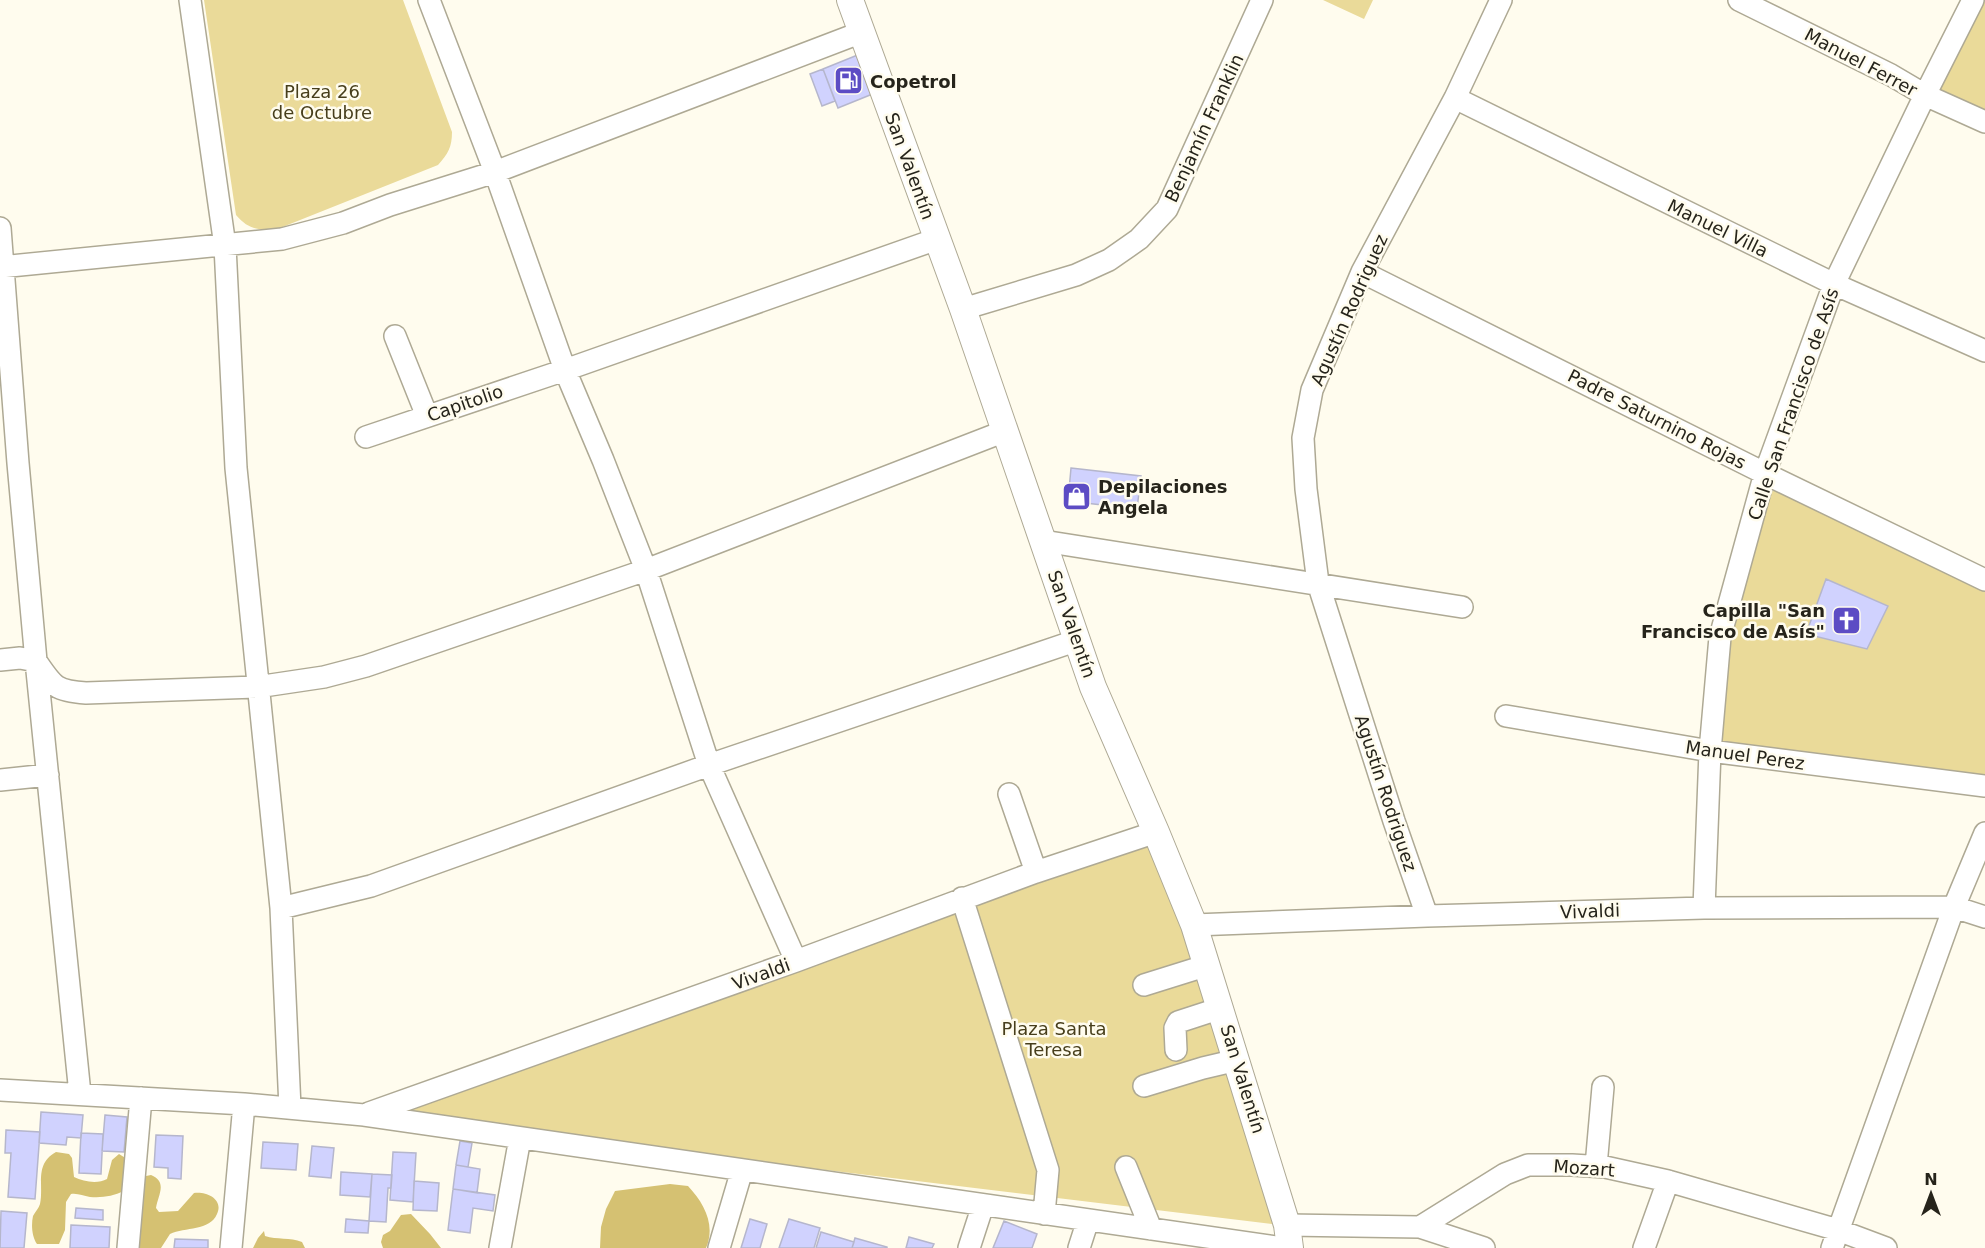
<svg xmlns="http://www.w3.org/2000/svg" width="1985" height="1248" font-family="'DejaVu Sans',sans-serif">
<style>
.green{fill:#eada99}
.forest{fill:#d5c172}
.building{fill:#d0d2fe;stroke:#b5b6cc;stroke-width:1.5}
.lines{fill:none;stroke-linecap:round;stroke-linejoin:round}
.minor-casing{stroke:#aea994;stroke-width:24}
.major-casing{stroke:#aea994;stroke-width:28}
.minor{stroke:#fff;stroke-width:21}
.major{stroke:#fff;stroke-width:26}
.labels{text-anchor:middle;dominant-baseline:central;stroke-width:5;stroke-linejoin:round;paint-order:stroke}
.street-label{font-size:18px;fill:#26241b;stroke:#fffcee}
.poi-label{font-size:18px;font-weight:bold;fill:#26241b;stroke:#fffcee;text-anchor:start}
.park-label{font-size:18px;fill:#473e1b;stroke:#fffcee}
</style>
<rect width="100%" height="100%" fill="#fffcee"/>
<path class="green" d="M204 0H403L452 132C452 147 448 154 438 165L275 230C257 230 248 229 236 215Z
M1323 0H1373L1364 19Z
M1973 0H1985V122L1925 95Z
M1767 475 1985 580V786L1719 751 1721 677Z
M1149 835 1289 1226 388 1117Z"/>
<path class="forest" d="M56 1152 69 1154 72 1158 74 1177C84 1182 98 1184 107 1179L112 1160 119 1154 127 1159 124 1191C113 1196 103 1198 90 1197 83 1196 78 1193 71 1194L66 1202 65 1230 59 1244H37C32 1237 31 1225 33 1216 35 1212 39 1208 40 1204 44 1185 34 1164 56 1152Z
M151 1175C168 1182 158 1195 156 1208L159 1212 178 1211 194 1193C206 1191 224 1199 217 1214 210 1231 185 1227 170 1234L161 1248H128L138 1184 146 1176Z
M670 1184 688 1186C704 1203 716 1225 706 1248H600L601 1227 606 1209 615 1191Z
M411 1214 430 1234 441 1248H383L381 1242 383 1235 390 1231 401 1215Z
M264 1231 265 1236C277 1240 290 1237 302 1242L305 1248H253L258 1238Z"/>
<path class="building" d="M860 54 875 93 838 108 823 69Z
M823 69 835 101 822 106 810 74Z
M1071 468 1141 476 1137 509 1068 501Z
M1826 579 1888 606 1867 649 1806 634Z
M41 1112 83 1115 81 1138 67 1137 66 1145 39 1143Z
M105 1115 127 1117 124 1152 102 1151Z
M6 1130 40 1132 35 1199 8 1197 11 1153H5Z
M81 1133 103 1134 101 1174 79 1173Z
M156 1135 183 1136 181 1179 168 1178V1168L154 1167Z
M460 1141 472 1143 468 1167 456 1165Z
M263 1142 298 1144 296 1170 261 1168Z
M312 1146 334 1148 331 1178 309 1176Z
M393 1152 416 1153 413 1202 390 1200Z
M456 1165 480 1169 477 1193 453 1189Z
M341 1172 372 1174 370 1197 340 1195Z
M372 1174 392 1175 391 1188H388L386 1222 369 1221Z
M414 1181 439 1183 437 1211 413 1210Z
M453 1189 495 1195 493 1211 473 1208 470 1233 448 1230Z
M76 1208 103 1210V1220L75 1218Z
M1 1211 27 1213 24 1248H0Z
M346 1219 369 1221 368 1233 345 1232Z
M750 1219 767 1224 760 1248H741Z
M789 1219 820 1228 814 1248H779Z
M1004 1221 1037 1234 1032 1248H993Z
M71 1225 110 1227 109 1248H70Z
M821 1232 854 1242 852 1248H816Z
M909 1237 934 1244 932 1248H906Z
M855 1238 887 1247V1248H852Z
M175 1239 208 1240V1248H174Z"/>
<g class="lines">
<defs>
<path id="minor" d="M190 0 225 246 236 468 281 908 290 1108
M429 0 495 172 565 370 603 460 646 570 709 765 796 961
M1739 0 1891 75 1925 95 1985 122
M1455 98 1834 284 1985 351
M0 228 18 463 36 661 80 1094
M0 267 282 239 343 223 390 205 495 172 862 32
M1362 272 1768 475 1985 580
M963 309 1076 275 1109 260 1139 239 1167 209 1262 0
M395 336 427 416
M366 437 565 370 937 239
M1043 541 1462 607
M0 660 20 658 36 661C53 686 55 691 86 693L257 687 324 677 366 666 646 570 1005 431
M1506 716 1710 751 1985 786
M0 780 48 775
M1009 794 1036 872
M962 898 1048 1170 1044 1214
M281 908 371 886 709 765 1078 640
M1704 908 1710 751 1720 637 1765 473 1834 284 1925 95 1973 0
M1427 916 1394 821 1318 583 1306 489 1303 438 1312 390 1362 272 1455 98 1501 0
M1194 925 1427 916 1704 908 1954 907 1985 917
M1144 985 1208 965
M1176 1050 1175 1028 1178 1022 1221 1008
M1144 1086 1203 1068 1237 1060
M0 1090 244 1104 364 1115 1283 1248
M369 1113 796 961 1036 872 1156 832
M1596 1166 1603 1087
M1126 1167 1151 1229
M1287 1225 1420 1227 1505 1174 1528 1165H1572L1605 1167 1668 1181 1838 1230 1886 1248
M1420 1227 1484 1248
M128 1248 141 1098
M231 1248 244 1104
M500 1248 520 1138
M719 1248 742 1170
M969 1248 983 1205
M1079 1248 1088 1220
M1644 1248 1668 1181
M1832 1248 1954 907 1985 833"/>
<path id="major" d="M850 0 963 309 1093 687 1156 832 1194 925 1287 1225 1290 1248"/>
</defs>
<use href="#minor" class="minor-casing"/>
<use href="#major" class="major-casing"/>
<use href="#minor" class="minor"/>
<use href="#major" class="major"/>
</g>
<defs>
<symbol id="fuel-square" viewBox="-11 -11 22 22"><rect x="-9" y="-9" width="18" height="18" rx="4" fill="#5c4cc4" stroke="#fffcee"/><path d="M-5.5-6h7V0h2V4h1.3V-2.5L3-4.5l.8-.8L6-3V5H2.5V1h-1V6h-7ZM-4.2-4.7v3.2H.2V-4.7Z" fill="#fff"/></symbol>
<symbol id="shop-square" viewBox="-11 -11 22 22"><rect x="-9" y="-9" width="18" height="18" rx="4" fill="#5c4cc4" stroke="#fffcee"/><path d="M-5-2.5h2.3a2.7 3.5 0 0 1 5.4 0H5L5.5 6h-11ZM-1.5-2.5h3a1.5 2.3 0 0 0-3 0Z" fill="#fff"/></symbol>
<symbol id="church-square" viewBox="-11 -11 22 22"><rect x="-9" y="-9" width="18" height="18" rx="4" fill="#5c4cc4" stroke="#fffcee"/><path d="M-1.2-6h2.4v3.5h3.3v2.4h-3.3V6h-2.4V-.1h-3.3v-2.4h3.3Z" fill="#fff"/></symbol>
</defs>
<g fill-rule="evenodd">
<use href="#fuel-square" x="832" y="64" width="33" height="33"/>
<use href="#shop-square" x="1060" y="480" width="33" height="33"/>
<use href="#church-square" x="1830" y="604" width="33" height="33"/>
</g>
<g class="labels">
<g class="street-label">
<text transform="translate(1861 62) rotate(28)">Manuel Ferrer</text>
<text transform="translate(1204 128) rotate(-65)">Benjamín Franklin</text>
<text transform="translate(910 166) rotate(70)">San Valentín</text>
<text transform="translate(1718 228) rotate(26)">Manuel Villa</text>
<text transform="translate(1349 310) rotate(-66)">Agustín Rodriguez</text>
<text transform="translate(465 403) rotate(-19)">Capitolio</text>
<text transform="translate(1793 404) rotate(-71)">Calle San Francisco de Asís</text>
<text transform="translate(1657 419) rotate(27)">Padre Saturnino Rojas</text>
<text transform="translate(1072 624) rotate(71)">San Valentín</text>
<text transform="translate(1745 755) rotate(8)">Manuel Perez</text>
<text transform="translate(1386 793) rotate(72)">Agustín Rodriguez</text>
<text transform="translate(1590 911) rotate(-2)">Vivaldi</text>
<text transform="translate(761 974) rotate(-20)">Vivaldi</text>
<text transform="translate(1243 1079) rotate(73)">San Valentín</text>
<text transform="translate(1584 1168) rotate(4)">Mozart</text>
</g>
<g class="poi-label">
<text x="870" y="81">Copetrol</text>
<text x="1098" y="486">Depilaciones<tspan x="1098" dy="21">Angela</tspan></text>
<text x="1825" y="610" text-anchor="end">Capilla "San<tspan x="1825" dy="21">Francisco de Asís"</tspan></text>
</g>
<g class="park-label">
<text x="322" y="91">Plaza 26<tspan x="322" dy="21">de Octubre</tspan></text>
<text x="1054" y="1028">Plaza Santa<tspan x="1054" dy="21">Teresa</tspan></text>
</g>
</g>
<g transform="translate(1931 1194)" stroke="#fffcee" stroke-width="4.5" paint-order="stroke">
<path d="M0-4.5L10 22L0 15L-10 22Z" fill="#26241b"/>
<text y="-9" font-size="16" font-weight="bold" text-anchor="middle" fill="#26241b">N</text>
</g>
</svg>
